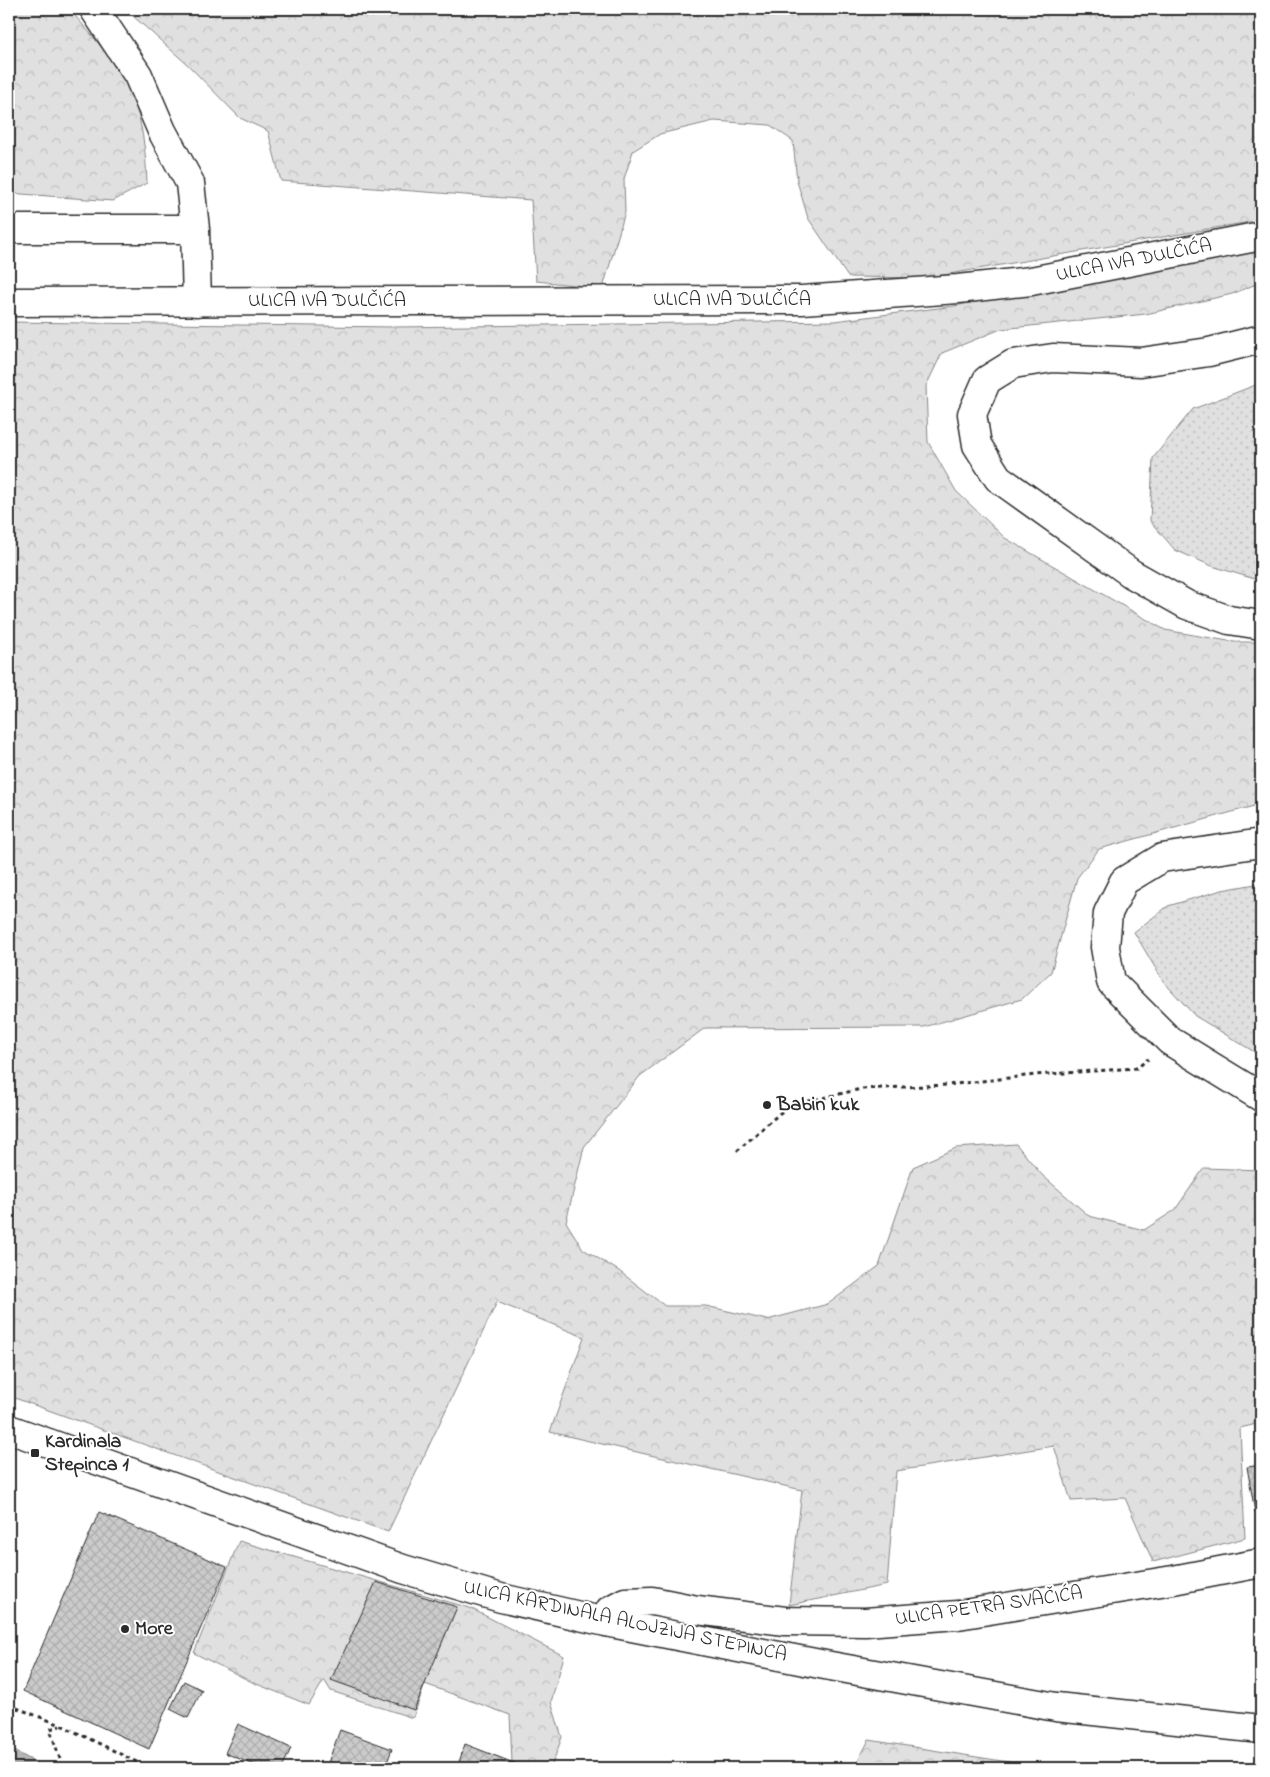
<svg xmlns="http://www.w3.org/2000/svg" width="1270" height="1777" font-family="'Indie Flower',sans-serif">
<style>
.grass{fill:url(#grass-dots);stroke:#868686}
.forest{fill:url(#forest-crowns);stroke:#868686}
.water{fill:#b6b6b6;stroke:#7e7e7e}
.building{fill:url(#building-cross-hatch);stroke:#2b2b2b}
.lines{fill:none;stroke-linecap:round;stroke-linejoin:round}
.minor-casing{stroke:#2b2b2b;stroke-width:31}
.major-casing{stroke:#2b2b2b;stroke-width:31}
.path{stroke:#2b2b2b;stroke-width:3;stroke-dasharray:4 4;stroke-linecap:butt}
.minor{stroke:#fff;stroke-width:28}
.major{stroke:#fff;stroke-width:28}
.poi-dot{fill:#2b2b2b;stroke:#fff;stroke-width:2}
.labels{text-anchor:middle;dominant-baseline:central;stroke-width:4;stroke-linejoin:round;paint-order:stroke}
.street-label{font-size:20px;fill:#2b2b2b;stroke:#fff}
.poi-label{font-size:20px;font-weight:bold;fill:#2b2b2b;stroke:#fff;text-anchor:start}
</style>
<defs>
<pattern id="grass-dots" width="8" height="8" patternUnits="userSpaceOnUse" patternTransform="scale(1.25)"><rect width="8" height="8" fill="#e0e0e0"/><path d="M2 2h.1M6 6h.1" fill="none" stroke="#c0c0c0" stroke-width="1.8" stroke-linecap="round"/></pattern>
<pattern id="forest-crowns" width="20" height="18" patternUnits="userSpaceOnUse" patternTransform="scale(1.25)"><rect width="20" height="18" fill="#e0e0e0"/><path d="M2 6a3 3 0 1 1 6 0M12 15a3 3 0 1 1 6 0" fill="none" stroke="#c0c0c0"/></pattern>
<pattern id="building-cross-hatch" width="8" height="8" patternUnits="userSpaceOnUse" patternTransform="scale(1.25)"><rect width="8" height="8" fill="#cbcbcb"/><path d="M0 0l8 8M0 8l8-8" fill="none" stroke="#aeaeae"/></pattern>
</defs>
<rect width="100%" height="100%" fill="#fff"/>
<filter id="ink" filterUnits="userSpaceOnUse"><feTurbulence type="fractalNoise" baseFrequency=".02" numOctaves="2"/><feDisplacementMap in="SourceGraphic" scale="10" xChannelSelector="R" yChannelSelector="G"/><feConvolveMatrix kernelMatrix="1 2 1 2 8 2 1 2 1" color-interpolation-filters="sRGB"/></filter>
<g filter="url(#ink)">
<path class="grass" d="M1261 383V581L1212 566 1175 550 1150 521 1153 458 1193 409Z
M1261 883V1056L1195 1016 1163 981 1134 932 1168 906 1222 890Z"/>
<path class="forest" d="M9 9H69C92 35 118 64 132 96 143 123 146 155 147 183L113 201 9 193Z
M125 9H1261V220L926 278 848 277 808 218 797 181 793 141 770 125 714 121 660 134 633 151 624 179 625 212 603 288 536 281 531 200 281 181 268 131 240 118 188 65Z
M1261 249V282L1232 294 1146 314 1001 329 942 353 926 386 928 442 956 491 1005 538 1165 630 1234 642H1261V804L1099 849 1077 878 1051 972 1022 999 924 1027 705 1028 640 1076 584 1147 566 1222 583 1249 619 1271 665 1306H706L767 1320 828 1304 879 1266 913 1167 956 1148 1016 1144 1042 1175 1089 1216 1144 1230 1175 1210 1204 1168 1261 1170V1423L1240 1428 1245 1538 1153 1562 1125 1498 1071 1501 1054 1446 896 1471 887 1585 789 1605 802 1490 550 1432 584 1337 497 1302 388 1532 9 1396V322L395 327 834 321 954 306Z
M239 1541 470 1608 564 1656 551 1702 562 1737 551 1768H528L512 1762 510 1715 425 1684 413 1718 331 1691 324 1680 309 1705 254 1683 194 1653Z
M869 1740 1040 1767V1768H854Z"/>
<path class="water" d="M9 1748 46 1768H9Z"/>
<path class="building" d="M1261 1465V1511L1255 1512 1247 1467Z
M99 1512 227 1567 149 1749 23 1691Z
M376 1582 457 1607 414 1710 331 1680Z
M184 1681 202 1690 188 1718 170 1709Z
M238 1724 291 1748 282 1768H262L225 1753Z
M340 1730 392 1749 385 1768H326Z
M465 1744 519 1765 518 1768H457Z"/>
<g class="lines">
<defs>
<path id="minor" d="M94 9 138 75 162 131 190 183 195 229 197 302
M9 229H195
M1261 339 1209 352 1141 362 1053 358 1013 364 987 380 972 414 977 445 998 478 1132 574 1187 605 1229 620 1261 625
M1261 843 1162 858 1124 881 1108 913 1105 947 1111 982 1170 1041 1261 1097
M9 1429 403 1569 501 1598 606 1622 825 1665 1056 1707 1261 1729
M606 1622 610 1610 625 1602 652 1601 697 1610 785 1621 865 1622 958 1615 1173 1580 1261 1563"/>
<path id="major" d="M9 302 802 300 958 289 1031 281 1261 236"/>
</defs>
<use href="#minor" class="minor-casing"/>
<use href="#major" class="major-casing"/>
<path class="path" d="M737 1151 788 1106 861 1089 947 1085 1035 1075 1137 1068 1148 1059
M9 1705 61 1725 149 1768
M60 1759 50 1729 60 1726"/>
<use href="#minor" class="minor"/>
<use href="#major" class="major"/>
</g>
</g>
<g class="poi-dot">
<circle cx="767" cy="1105" r="5"/>
<rect x="30" y="1448" width="10" height="10" rx="2.5"/>
<circle cx="125" cy="1629" r="5"/>
</g>
<g class="labels">
<g class="street-label">
<text transform="translate(1134 261) rotate(-11)">ULICA IVA DULČIĆA</text>
<text x="732" y="300">ULICA IVA DULČIĆA</text>
<text x="327" y="301">ULICA IVA DULČIĆA</text>
<text transform="translate(989 1607) rotate(-8)">ULICA PETRA SVAČIĆA</text>
<text transform="translate(625 1622) rotate(12)">ULICA KARDINALA ALOJZIJA STEPINCA</text>
</g>
<g class="poi-label">
<text x="777" y="1105">Babin kuk</text>
<text x="45" y="1442">Kardinala<tspan x="45" dy="23">Stepinca 1</tspan></text>
<text x="135" y="1629">More</text>
</g>
</g>
<rect width="1270" height="1777" fill="none" stroke="#fff" stroke-width="30"/>
<rect x="15" y="15" width="1240" height="1747" fill="none" stroke="#2b2b2b" stroke-width="2" filter="url(#ink)"/>
</svg>
